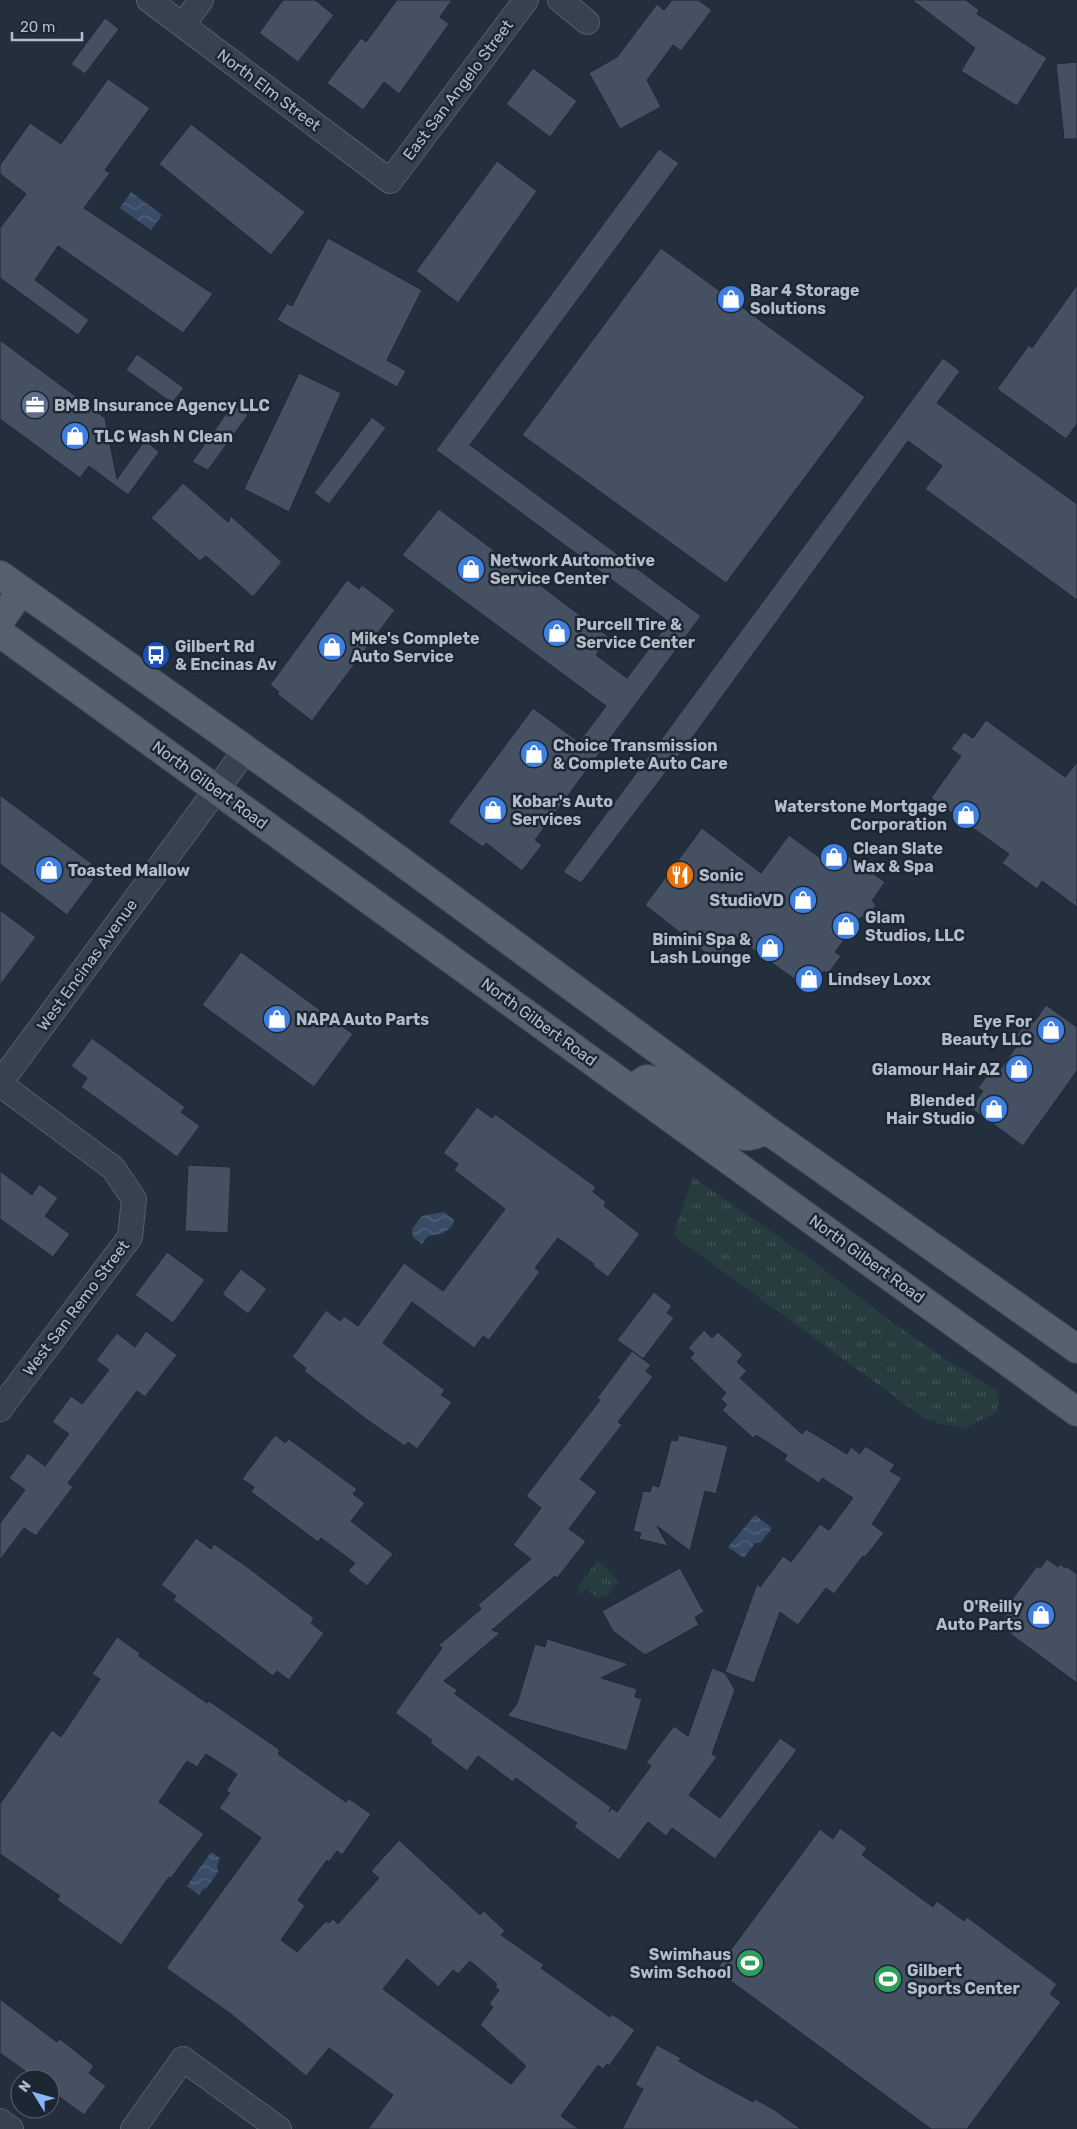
<svg xmlns="http://www.w3.org/2000/svg" width="1077" height="2129" font-family="Rubik,sans-serif">
<style>
.park{fill:url(#park-tufts)}
.water{fill:url(#water-waves)}
.building{fill:#455162;stroke:#1f2835;fill-rule:evenodd}
.lines{fill:none;stroke-linecap:round;stroke-linejoin:round}
.street-casing{stroke:#565f6c;stroke-width:26}
.primary-casing{stroke:#414a57;stroke-width:30}
.street{stroke:#38414e;stroke-width:24}
.primary{stroke:#56606e;stroke-width:28}
.labels{text-anchor:middle;dominant-baseline:central;stroke-width:5;stroke-linejoin:round;paint-order:stroke}
.street-label{font-size:16px;fill:#b4bcc9;stroke:#1d2633}
.poi-label{font-size:16px;font-weight:bold;fill:#b4bcc9;stroke:#1d2633;text-anchor:start}
</style>
<defs>
<pattern id="park-tufts" width="24" height="20" patternUnits="userSpaceOnUse" patternTransform="scale(1.25)"><rect width="24" height="20" fill="#263c3f"/><path d="M3 7l-1-3M5 7V3M7 7l1-3M15 17l-1-3M17 17v-4M19 17l1-3" fill="none" stroke="#435659"/></pattern>
<pattern id="water-waves" width="16" height="10" patternUnits="userSpaceOnUse" patternTransform="scale(1.25)"><rect width="16" height="10" fill="#394c67"/><path d="M0 5q4-4 8 0t8 0" fill="none" stroke="#53647b"/></pattern>
</defs>
<rect width="100%" height="100%" fill="#242f3e"/>
<path class="park" d="M693 1177 808 1257 890 1321 948 1361 998 1391 999 1404 996 1412 965 1428 941 1424 924 1418 673 1235Z
M598 1560 619 1582 614 1586 608 1596H602L600 1599 586 1589 581 1595 577 1589Z"/>
<path class="water" d="M131 192 162 215 151 230 120 208Z
M444 1212 453 1219 454 1223C446 1234 441 1234 428 1236L422 1244 413 1237 412 1229 422 1216Z
M755 1515 772 1528 760 1543H755L744 1558 728 1547Z
M211 1852 220 1858 217 1866 218 1872 206 1889 204 1888 199 1895 187 1886Z"/>
<path class="building" d="M283 0H315L334 15 298 62 259 33Z
M397 0H452L440 17 449 24 399 94 384 82 363 110 327 83 361 38 366 42Z
M672 0H698L712 10 681 51 673 45 647 80 661 107 620 129 589 73 617 57 657 4 664 10Z
M912 0H966L979 10 977 14 1047 58 1017 106 961 71 975 48Z
M105 18 119 29 85 74 71 64Z
M1077 62V139H1064L1056 64Z
M533 68 577 101 550 137 506 104Z
M108 79 150 108 105 170 110 173 84 208 213 294 183 333 58 246 35 280 89 320 78 335 0 278V228L26 194 0 174V165L30 123 61 144Z
M191 124 305 212 271 255 159 164Z
M659 149 679 163 470 445 701 616 535 840 542 845 522 871 486 843 483 847 448 822 533 708 579 742 606 706 402 555 439 509 609 637 596 655 627 678 669 622 436 450Z
M497 161 537 191 458 303 416 271Z
M328 238 422 290 387 360 406 371 397 387 277 320 287 303 292 306Z
M661 248 865 397 726 583 522 435Z
M1077 285V424L1066 439 997 389 1029 345 1032 348Z
M0 340 105 418 117 479 145 440 159 452 128 495 89 466 80 478 0 419Z
M137 354 184 388 172 403 126 370Z
M943 358 960 371 937 403 1077 504V600L925 489 942 466 908 441 692 738 581 883 563 872Z
M299 373 341 393 289 512 244 489Z
M233 404 248 415 208 470 192 462Z
M372 417 386 428 329 504 314 493Z
M183 483 228 522 231 516 282 562 253 597 206 556 200 561 151 518Z
M347 580 359 589 362 585 395 610 312 721 277 694 279 692 270 685Z
M986 720 1065 777 1077 762V907L1042 881 1037 889 1002 863 1009 854 931 798 961 756 951 749 964 732 973 738Z
M0 795 95 866 92 870 97 875 67 915 0 864Z
M702 828 761 873 789 835 823 860 833 845 885 882 872 901 876 905 866 920 861 917 835 952 841 956 828 974 824 971 810 990 734 936 716 961 645 905Z
M0 910 36 937 0 985Z
M241 952 353 1034 314 1087 202 1005Z
M1046 1005 1077 1027V1071L1023 1146 971 1108 983 1091 978 1088 991 1070 997 1074 1021 1040 1016 1036 1029 1018 1034 1022Z
M92 1038 185 1107 181 1112 200 1126 177 1157 81 1087 87 1078 71 1066Z
M477 1107 492 1118 495 1114 596 1187 593 1192 606 1202 604 1206 640 1234 608 1277 593 1266 594 1264 558 1238 535 1268 540 1272 489 1340 483 1336 474 1348 412 1302 383 1343 445 1390 441 1395 452 1402 417 1449 408 1442 405 1446 366 1419 304 1371 306 1368 292 1357 326 1310 340 1321 344 1316 358 1326 404 1263 443 1291 505 1209 454 1170 458 1164 443 1153Z
M188 1165 231 1167 228 1233 185 1231Z
M0 1171 32 1195 39 1184 58 1198 45 1216 70 1234 53 1257 0 1219Z
M167 1252 205 1280 173 1323 135 1295Z
M241 1269 267 1289 248 1314 222 1294Z
M654 1292 672 1306 667 1313 674 1318 643 1359 617 1340Z
M704 1330 712 1338 718 1332 743 1355 737 1362 747 1371 740 1378 802 1434 806 1429 847 1454 851 1447 860 1454 865 1446 895 1465 890 1471 902 1478 872 1524 884 1533 865 1557 863 1556 834 1594 826 1588 798 1625 780 1612 754 1683 725 1672 757 1584 760 1587 783 1556 791 1562 820 1524 829 1530 853 1498 822 1478 819 1483 784 1460 787 1455 756 1435 753 1438 722 1410 727 1405 721 1399 726 1393 690 1358 694 1353 688 1348Z
M146 1331 177 1355 145 1397 137 1391 68 1483 73 1487 36 1536 24 1528 0 1560V1523L25 1490 9 1478 28 1453 45 1466 69 1434 52 1422 71 1396 82 1404 109 1370 96 1360 117 1333 135 1347Z
M632 1351 651 1365 646 1371 653 1377 618 1422 622 1425 580 1479 597 1492 569 1529 586 1541 557 1578 555 1576 492 1630 500 1633 444 1681 457 1690 455 1694 462 1699 611 1807 609 1812 612 1808 617 1812 651 1766 646 1763 674 1726 688 1736 712 1668 725 1673 735 1690 712 1754 717 1757 689 1795 720 1818 780 1738 797 1750 715 1859 672 1828 666 1836 648 1822 619 1860 574 1827 577 1823 516 1778 513 1782 478 1756 467 1771 430 1743 432 1740 395 1713 442 1648 439 1645 481 1609 478 1605 531 1559 513 1545 541 1508 526 1496 600 1400 597 1398Z
M275 1435 285 1443 289 1439 357 1489 353 1494 365 1503 351 1521 393 1554 367 1586 348 1571 355 1563 321 1538 318 1542 251 1492 254 1487 242 1479Z
M679 1435 728 1446 716 1494 705 1491 690 1551 657 1526 668 1546 639 1539 641 1533 633 1531 643 1491 650 1492 652 1485 659 1487 671 1440 677 1441Z
M196 1538 211 1549 214 1544 246 1566 314 1618 311 1623 324 1633 289 1680 277 1671 273 1676 173 1600 176 1596 161 1585Z
M1047 1559 1058 1567 1060 1564 1065 1568 1066 1566 1077 1574V1683L998 1625 1014 1604 1010 1602 1037 1566 1040 1568Z
M680 1568 704 1612 695 1617 699 1625 645 1655 613 1631 602 1611Z
M117 1637 140 1653 139 1656 207 1703 209 1701 280 1750 278 1754 346 1802 348 1798 371 1814 342 1855 337 1851 329 1862 327 1860 298 1900 305 1906 281 1940 297 1952 326 1921 329 1923 333 1919 338 1924 379 1878 371 1871 399 1840 480 1915 484 1911 505 1931 501 1935 544 1965 541 1968 610 2017 612 2014 635 2030 609 2066 607 2064 603 2069 598 2065 561 2116 579 2129H368L393 2095 329 2048 306 2076 231 2014 166 1968 261 1838 219 1808 230 1793 226 1791 237 1774 206 1754 197 1767 187 1761 159 1802 204 1834 170 1879 169 1877 121 1945 57 1900 60 1896 0 1854V1804L52 1730 61 1737 100 1679 92 1674ZM407 1959 438 1987 453 1970 458 1974 470 1961 497 1984 495 1987 499 1990 489 2004 493 2007 480 2025 526 2066 511 2084 383 1989Z
M547 1639 629 1664 601 1678 637 1689 635 1697 642 1699 627 1751 507 1716 517 1704 535 1644 545 1647Z
M840 1828 867 1848 862 1855 933 1907 937 1901 964 1921 967 1917 1057 1984 1050 1994 1061 2002 967 2129H931L716 1970 820 1829 833 1839Z
M0 1999 57 2042 60 2039 94 2066 89 2073 106 2086 84 2115 50 2090V2079H36L0 2053Z
M657 2045 681 2058 679 2061 703 2075 753 2102 755 2099 773 2109 801 2129H622L643 2089 635 2085Z"/>
<g class="lines">
<defs>
<path id="street" d="M149 0 390 181 526 0
M560 0 587 22
M183 25 201 0
M0 1083 245 751
M0 1084 113 1168 134 1199 130 1237 0 1409
M0 2121 11 2129
M133 2129 183 2059 279 2129"/>
<path id="primary" d="M0 575 346 821 767 1130 1077 1349
M0 621 21 591
M0 633 1077 1412
M632 1089 647 1079C682 1085 717 1136 745 1136 752 1137 761 1132 767 1130"/>
</defs>
<use href="#street" class="street-casing"/>
<use href="#primary" class="primary-casing"/>
<use href="#street" class="street"/>
<use href="#primary" class="primary"/>
</g>
<defs>
<symbol id="shop-disc" viewBox="-11 -11 22 22"><circle r="9.5" fill="#3f7fe0" stroke="#1d2633"/><path d="M-5-2.5h2.3a2.7 3.5 0 0 1 5.4 0H5L5.5 6h-11ZM-1.5-2.5h3a1.5 2.3 0 0 0-3 0Z" fill="#fff"/></symbol>
<symbol id="office-disc" viewBox="-11 -11 22 22"><circle r="9.5" fill="#5c6f8a" stroke="#1d2633"/><path d="M-6-3h4V-5.5h4V-3h4V5H-6ZM-1-4.5V-3h2v-1.5ZM-6 0V1H6V0Z" fill="#fff"/></symbol>
<symbol id="bus-disc" viewBox="-11 -11 22 22"><circle r="9.5" fill="#1a4fb4" stroke="#1d2633"/><path d="M-5-6H5V4H4V6H2V4H-2V6H-4V4H-5ZM-3.5-4V0h7V-4ZM-3.5 1.2v1.5H-2V1.2ZM2 1.2v1.5H3.5V1.2Z" fill="#fff"/></symbol>
<symbol id="restaurant-disc" viewBox="-11 -11 22 22"><circle r="9.5" fill="#e8710a" stroke="#1d2633"/><path d="M-5-6h1v4h1v-4h1v4h1v-4h1v5L-1.5 .5V6h-2V.5L-5-1ZM5-6V6H3V1.5H1.5Q1.5-4 5-6Z" fill="#fff"/></symbol>
<symbol id="stadium-disc" viewBox="-11 -11 22 22"><circle r="9.5" fill="#2e9e5b" stroke="#1d2633"/><path d="M0-5a6.5 5 0 1 0 0 10a6.5 5 0 1 0 0-10ZM-3.5-1.8h7v3.6h-7Z" fill="#fff"/></symbol>
</defs>
<g fill-rule="evenodd">
<use href="#shop-disc" x="715" y="283" width="32" height="32"/>
<use href="#office-disc" x="19" y="389" width="32" height="32"/>
<use href="#shop-disc" x="59" y="420" width="32" height="32"/>
<use href="#shop-disc" x="455" y="553" width="32" height="32"/>
<use href="#shop-disc" x="541" y="617" width="32" height="32"/>
<use href="#shop-disc" x="316" y="631" width="32" height="32"/>
<use href="#bus-disc" x="140" y="639" width="32" height="32"/>
<use href="#shop-disc" x="518" y="738" width="32" height="32"/>
<use href="#shop-disc" x="477" y="794" width="32" height="32"/>
<use href="#shop-disc" x="950" y="799" width="32" height="32"/>
<use href="#shop-disc" x="818" y="841" width="32" height="32"/>
<use href="#shop-disc" x="33" y="854" width="32" height="32"/>
<use href="#restaurant-disc" x="664" y="859" width="32" height="32"/>
<use href="#shop-disc" x="787" y="884" width="32" height="32"/>
<use href="#shop-disc" x="830" y="910" width="32" height="32"/>
<use href="#shop-disc" x="754" y="932" width="32" height="32"/>
<use href="#shop-disc" x="793" y="963" width="32" height="32"/>
<use href="#shop-disc" x="261" y="1003" width="32" height="32"/>
<use href="#shop-disc" x="1035" y="1014" width="32" height="32"/>
<use href="#shop-disc" x="1003" y="1053" width="32" height="32"/>
<use href="#shop-disc" x="978" y="1093" width="32" height="32"/>
<use href="#shop-disc" x="1025" y="1599" width="32" height="32"/>
<use href="#stadium-disc" x="734" y="1947" width="32" height="32"/>
<use href="#stadium-disc" x="872" y="1963" width="32" height="32"/>
</g>
<g class="labels">
<g class="street-label">
<text transform="translate(269 90) rotate(37)">North Elm Street</text>
<text transform="translate(458 90) rotate(-53)">East San Angelo Street</text>
<text transform="translate(210 785) rotate(36)">North Gilbert Road</text>
<text transform="translate(87 965) rotate(-54)">West Encinas Avenue</text>
<text transform="translate(539 1022) rotate(36)">North Gilbert Road</text>
<text transform="translate(867 1259) rotate(36)">North Gilbert Road</text>
<text transform="translate(76 1308) rotate(-53)">West San Remo Street</text>
</g>
<g class="poi-label">
<text x="750" y="290">Bar 4 Storage<tspan x="750" dy="18">Solutions</tspan></text>
<text x="54" y="405">BMB Insurance Agency LLC</text>
<text x="94" y="436">TLC Wash N Clean</text>
<text x="490" y="560">Network Automotive<tspan x="490" dy="18">Service Center</tspan></text>
<text x="576" y="624">Purcell Tire &amp;<tspan x="576" dy="18">Service Center</tspan></text>
<text x="351" y="638">Mike's Complete<tspan x="351" dy="18">Auto Service</tspan></text>
<text x="175" y="646">Gilbert Rd<tspan x="175" dy="18">&amp; Encinas Av</tspan></text>
<text x="553" y="745">Choice Transmission<tspan x="553" dy="18">&amp; Complete Auto Care</tspan></text>
<text x="512" y="801">Kobar's Auto<tspan x="512" dy="18">Services</tspan></text>
<text x="947" y="806" text-anchor="end">Waterstone Mortgage<tspan x="947" dy="18">Corporation</tspan></text>
<text x="853" y="848">Clean Slate<tspan x="853" dy="18">Wax &amp; Spa</tspan></text>
<text x="68" y="870">Toasted Mallow</text>
<text x="699" y="875">Sonic</text>
<text x="784" y="900" text-anchor="end">StudioVD</text>
<text x="865" y="917">Glam<tspan x="865" dy="18">Studios, LLC</tspan></text>
<text x="751" y="939" text-anchor="end">Bimini Spa &amp;<tspan x="751" dy="18">Lash Lounge</tspan></text>
<text x="828" y="979">Lindsey Loxx</text>
<text x="296" y="1019">NAPA Auto Parts</text>
<text x="1032" y="1021" text-anchor="end">Eye For<tspan x="1032" dy="18">Beauty LLC</tspan></text>
<text x="1000" y="1069" text-anchor="end">Glamour Hair AZ</text>
<text x="975" y="1100" text-anchor="end">Blended<tspan x="975" dy="18">Hair Studio</tspan></text>
<text x="1022" y="1606" text-anchor="end">O'Reilly<tspan x="1022" dy="18">Auto Parts</tspan></text>
<text x="731" y="1954" text-anchor="end">Swimhaus<tspan x="731" dy="18">Swim School</tspan></text>
<text x="907" y="1970">Gilbert<tspan x="907" dy="18">Sports Center</tspan></text>
</g>
</g>
<g transform="translate(35 2094) rotate(307)"><circle r="24" fill="#1d2633" stroke="#59626f"/>
<path d="M0-4L9 19L0 12L-9 19Z" fill="#8ab4f8"/>
<text y="-8" font-size="14" font-weight="bold" text-anchor="middle" fill="#b4bcc9">N</text>
</g>
<path d="M12 32v8h70v-8" fill="none" stroke="#b4bcc9" stroke-width="2.5"/>
<text x="20" y="32" font-size="15" fill="#b4bcc9" stroke="#1d2633" stroke-width="4" paint-order="stroke">20 m</text>
</svg>
